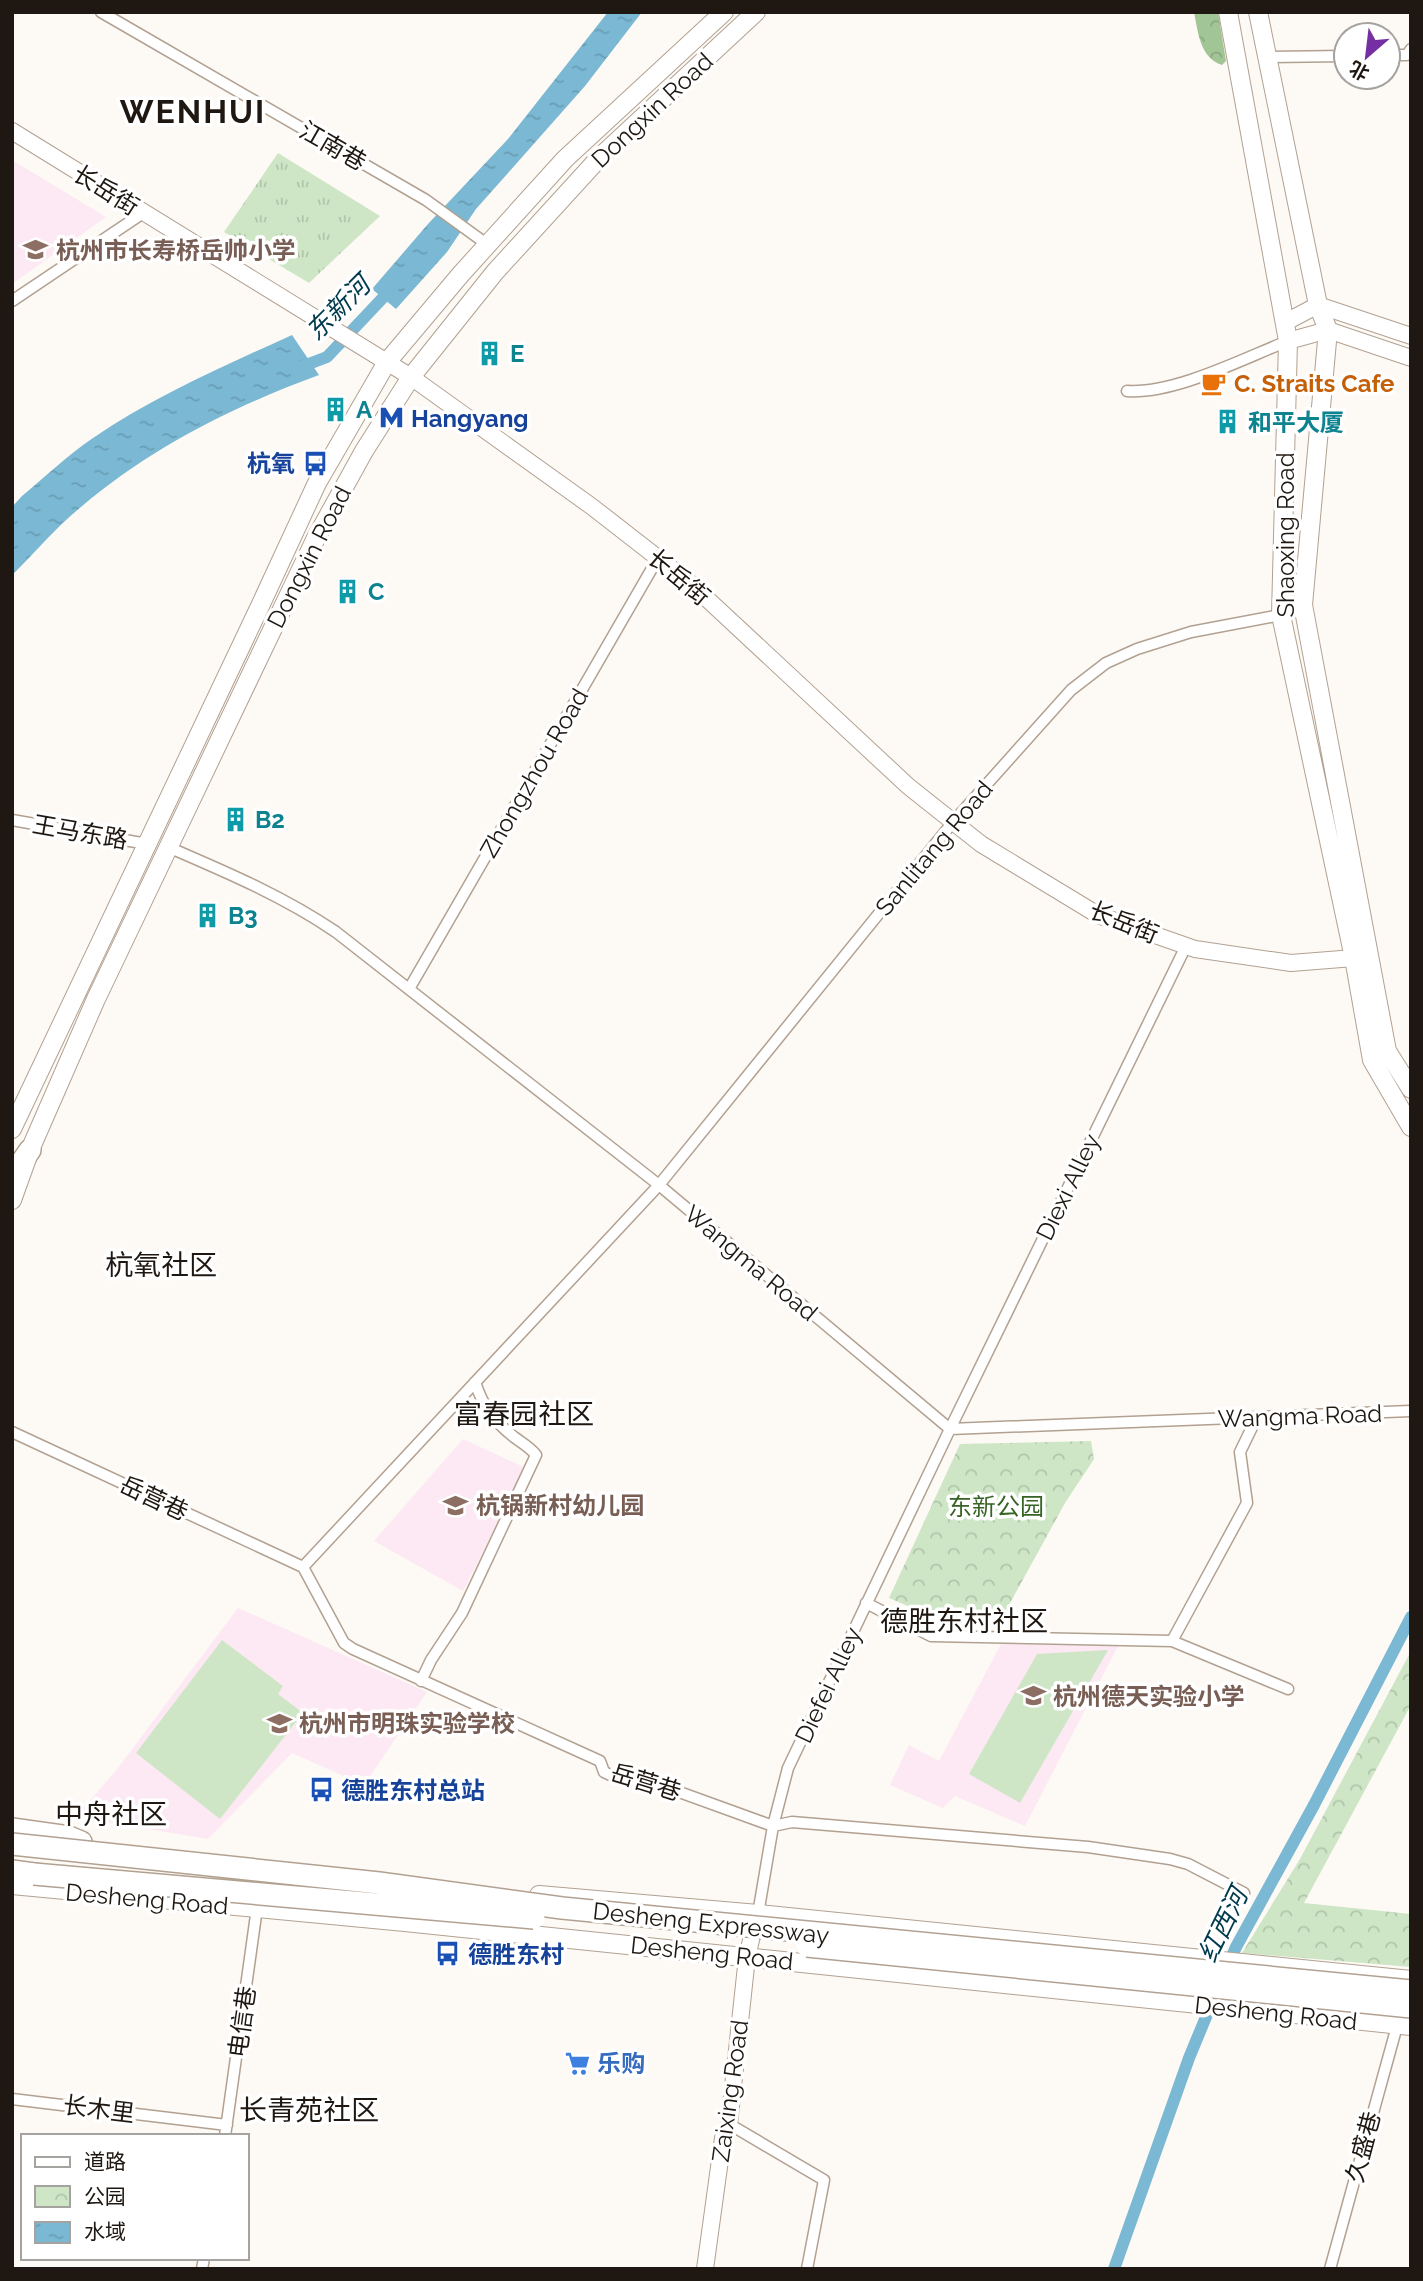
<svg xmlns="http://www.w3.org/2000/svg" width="1423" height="2281" font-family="Raleway,'Noto Sans SC',sans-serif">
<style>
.education{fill:#fce9f3}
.grass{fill:url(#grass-tufts)}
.forest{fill:url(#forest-crowns)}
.park{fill:url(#park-crowns)}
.garden{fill:#cee6c6}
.water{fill:url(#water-ripples)}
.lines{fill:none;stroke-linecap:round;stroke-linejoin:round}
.canal{stroke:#7ab8d3;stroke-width:12}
.street-casing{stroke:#b2a191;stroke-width:13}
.secondary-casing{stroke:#b2a191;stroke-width:18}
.primary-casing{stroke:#b2a191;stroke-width:20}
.highway-casing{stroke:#b2a191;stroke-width:24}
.street{stroke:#fff;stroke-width:10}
.secondary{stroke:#fff;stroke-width:16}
.primary{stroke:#fff;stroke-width:18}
.highway{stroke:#fff;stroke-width:21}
.highway-bridge-casing{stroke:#b2a191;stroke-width:24;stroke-linecap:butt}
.highway-bridge{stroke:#fff;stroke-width:21}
.labels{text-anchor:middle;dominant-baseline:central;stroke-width:7;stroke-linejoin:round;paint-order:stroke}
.street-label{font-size:24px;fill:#1f1812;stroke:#fff}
.education-label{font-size:24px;font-weight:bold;fill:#785e54;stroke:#fff;text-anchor:start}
.culture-label{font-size:24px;font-weight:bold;fill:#0d838f;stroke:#fff;text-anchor:start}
.food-label{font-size:24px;font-weight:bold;fill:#c56008;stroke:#fff;text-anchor:start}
.transit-label{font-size:24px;font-weight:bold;fill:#164399;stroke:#fff;text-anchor:start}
.park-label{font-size:24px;fill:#376325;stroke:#fff}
.shop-label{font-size:24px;font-weight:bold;fill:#366cbe;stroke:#fff;text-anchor:start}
.water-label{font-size:26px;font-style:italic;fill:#003a4d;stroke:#fff}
.quarter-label{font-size:28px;fill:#1f1812;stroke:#fff}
.district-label{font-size:32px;font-weight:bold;letter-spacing:2px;fill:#1f1812;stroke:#fff}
</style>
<defs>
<pattern id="grass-tufts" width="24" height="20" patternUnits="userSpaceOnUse" patternTransform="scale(1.75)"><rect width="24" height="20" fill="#cee6c6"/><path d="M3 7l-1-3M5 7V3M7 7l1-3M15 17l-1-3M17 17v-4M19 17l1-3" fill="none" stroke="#b0c5a9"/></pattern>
<pattern id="forest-crowns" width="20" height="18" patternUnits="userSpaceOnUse" patternTransform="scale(1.75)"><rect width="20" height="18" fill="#a2c596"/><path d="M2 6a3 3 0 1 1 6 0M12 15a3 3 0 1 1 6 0" fill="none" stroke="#8ba880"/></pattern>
<pattern id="park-crowns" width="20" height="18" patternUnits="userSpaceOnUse" patternTransform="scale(1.75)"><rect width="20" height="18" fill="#cee6c6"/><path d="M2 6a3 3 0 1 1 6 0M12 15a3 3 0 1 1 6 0" fill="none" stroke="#b0c5a9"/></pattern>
<pattern id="water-ripples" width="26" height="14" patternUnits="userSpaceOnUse" patternTransform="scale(1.75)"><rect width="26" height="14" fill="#7ab8d3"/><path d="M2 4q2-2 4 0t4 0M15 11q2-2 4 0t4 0" fill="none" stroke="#699db4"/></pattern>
</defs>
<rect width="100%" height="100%" fill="#fdf9f5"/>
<path class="education" d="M12 160 106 217 12 284Z
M463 1439 526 1468 463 1591 374 1541Z
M238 1608 427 1692 364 1785 292 1753 208 1839 76 1817 118 1768Z
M1001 1644 1118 1646 1025 1826 955 1796 943 1808 890 1785 909 1745 939 1761Z"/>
<path class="grass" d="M278 153 380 216 309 283 224 232Z"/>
<path class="forest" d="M1194 12H1218L1226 61 1222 65C1200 58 1198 32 1194 12Z"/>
<path class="park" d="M1091 1441 1094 1459 1065 1503 1004 1614 936 1618 889 1598 960 1444Z
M1411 1651V1705L1304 1903 1411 1914V1967L1242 1953 1300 1859Z"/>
<path class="garden" d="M222 1640 283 1686 278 1694 303 1713 220 1819 136 1753Z
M1108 1650 1020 1803 969 1774 1037 1654Z"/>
<path class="water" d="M608 12H642L585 86 476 209 447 252 396 309 372 289 428 224 508 139Z
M292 335 319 375C232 407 152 447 81 507 56 527 35 553 12 575V507L22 496C45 477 68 455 93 438 155 396 224 366 292 335Z"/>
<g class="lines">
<path class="canal" d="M298 368 327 357 394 286
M1227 1967 1236 1947 1314 1805 1411 1617
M1114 2269 1189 2058 1213 2000"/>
<defs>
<path id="street" d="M101 12 426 200 488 245
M1388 55H1407L1411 49
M1267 57 1346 56
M12 301 143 213
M1127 391C1175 394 1242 359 1288 341
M12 820 147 844
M168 847C226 872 283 896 336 932L659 1185 950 1429 1411 1411
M409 989 658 558
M12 1432 303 1567 344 1643 353 1649 600 1761 604 1772 617 1778 624 1772 773 1826 792 1822 1088 1847 1170 1859 1188 1864 1244 1893
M303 1567 659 1185 953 822 1071 690 1106 663 1137 649 1191 632 1281 615
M866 1603 931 1636 1172 1641 1288 1689
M1172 1641 1247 1503 1240 1452 1257 1417
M421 1681 431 1660 462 1613 536 1455C530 1447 522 1443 514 1437 494 1421 483 1407 475 1382
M758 1914 773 1826 788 1768 950 1429 1186 946
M12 2099 227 2125
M729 2124 824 2180 807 2269
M225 2136 257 1908
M202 2269 204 2258
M1330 2269 1397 2026"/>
<path id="secondary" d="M12 131 411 377 591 506 690 583 908 786 981 844 1098 915 1195 949 1291 963 1354 958
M1286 322 1318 305 1411 336
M1288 341 1328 330 1411 358
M705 2269 723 2138 729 2124 747 1957 756 1919"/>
<path id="primary" d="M1228 12 1288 341 1281 615 1354 958 1372 1060 1411 1127
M1258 12 1318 305 1328 330 1303 605 1387 1051 1411 1089
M12 1129 261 604 317 483 387 362 461 274 565 159 724 12
M12 1200 30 1150 96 999 316 538 364 451 411 377 495 272 600 157 756 12
M12 1885 405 1922 1411 2026
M539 1895 758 1914 1411 1980"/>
<path id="highway" d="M12 1176 30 1150
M12 1829 69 1837 81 1842
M12 1871 34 1874"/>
</defs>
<use href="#street" class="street-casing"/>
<use href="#secondary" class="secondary-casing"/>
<use href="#primary" class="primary-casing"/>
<use href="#highway" class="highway-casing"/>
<use href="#street" class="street"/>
<use href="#secondary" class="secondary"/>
<use href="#primary" class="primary"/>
<use href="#highway" class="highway"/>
<defs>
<path id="highway-bridge" d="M12 1844 379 1883 562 1908 1411 1991
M34 1874 534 1918
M807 1946 1411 2007"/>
</defs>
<use href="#highway-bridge" class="highway-bridge-casing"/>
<use href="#highway-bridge" class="highway-bridge"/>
</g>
<defs>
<symbol id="school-bare" viewBox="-9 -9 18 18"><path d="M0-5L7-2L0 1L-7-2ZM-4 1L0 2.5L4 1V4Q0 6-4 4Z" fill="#8d6e63" stroke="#fff" stroke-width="2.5" paint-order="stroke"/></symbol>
<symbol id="building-bare" viewBox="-9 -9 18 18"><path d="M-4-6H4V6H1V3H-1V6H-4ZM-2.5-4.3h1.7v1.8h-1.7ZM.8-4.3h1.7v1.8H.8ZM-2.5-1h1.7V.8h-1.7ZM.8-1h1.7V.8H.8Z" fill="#0f9aa8" stroke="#fff" stroke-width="2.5" paint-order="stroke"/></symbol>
<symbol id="cafe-bare" viewBox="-9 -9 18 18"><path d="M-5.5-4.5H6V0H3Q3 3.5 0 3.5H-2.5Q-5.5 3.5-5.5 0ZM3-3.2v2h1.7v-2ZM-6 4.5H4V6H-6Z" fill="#e8710a" stroke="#fff" stroke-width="2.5" paint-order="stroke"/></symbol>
<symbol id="metro-bare" viewBox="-9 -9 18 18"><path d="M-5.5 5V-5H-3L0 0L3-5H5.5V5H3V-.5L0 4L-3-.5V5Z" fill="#1a4fb4" stroke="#fff" stroke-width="2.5" paint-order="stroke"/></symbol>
<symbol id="bus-bare" viewBox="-9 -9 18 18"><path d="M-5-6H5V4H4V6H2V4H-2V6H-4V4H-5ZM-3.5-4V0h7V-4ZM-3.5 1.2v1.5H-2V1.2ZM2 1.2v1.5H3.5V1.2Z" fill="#1a4fb4" stroke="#fff" stroke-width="2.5" paint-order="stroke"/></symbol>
<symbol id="supermarket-bare" viewBox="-9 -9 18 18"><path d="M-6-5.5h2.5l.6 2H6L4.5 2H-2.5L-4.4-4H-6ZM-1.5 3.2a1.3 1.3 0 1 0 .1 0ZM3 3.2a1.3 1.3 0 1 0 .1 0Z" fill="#3f7fe0" stroke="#fff" stroke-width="2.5" paint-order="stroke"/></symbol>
</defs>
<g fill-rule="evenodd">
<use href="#school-bare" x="18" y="232" width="35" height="35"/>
<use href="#building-bare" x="472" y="336" width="35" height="35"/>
<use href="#cafe-bare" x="1196" y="366" width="35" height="35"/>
<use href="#building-bare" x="318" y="392" width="35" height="35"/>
<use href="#metro-bare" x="374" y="400" width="35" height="35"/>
<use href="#building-bare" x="1210" y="404" width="35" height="35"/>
<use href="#bus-bare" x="298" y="446" width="35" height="35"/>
<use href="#building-bare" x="330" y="574" width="35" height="35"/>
<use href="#building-bare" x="218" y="802" width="35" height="35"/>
<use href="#building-bare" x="190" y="898" width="35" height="35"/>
<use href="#school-bare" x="438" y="1488" width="35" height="35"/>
<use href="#school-bare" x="1016" y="1678" width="35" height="35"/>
<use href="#school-bare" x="262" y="1706" width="35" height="35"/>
<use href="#bus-bare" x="304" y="1772" width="35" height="35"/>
<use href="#bus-bare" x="430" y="1936" width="35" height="35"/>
<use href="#supermarket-bare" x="560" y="2046" width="35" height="35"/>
</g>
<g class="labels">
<g class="street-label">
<text transform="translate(652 110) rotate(-43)">Dongxin Road</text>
<text transform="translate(333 146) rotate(30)">江南巷</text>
<text transform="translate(106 190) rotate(32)">长岳街</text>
<text transform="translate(1285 535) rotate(-90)">Shaoxing Road</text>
<text transform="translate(309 557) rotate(-63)">Dongxin Road</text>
<text transform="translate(679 577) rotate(40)">长岳街</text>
<text transform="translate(534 773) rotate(-60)">Zhongzhou Road</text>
<text transform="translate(80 832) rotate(10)">王马东路</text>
<text transform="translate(934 848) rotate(-50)">Sanlitang Road</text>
<text transform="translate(1124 922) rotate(22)">长岳街</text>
<text transform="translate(1068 1187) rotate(-64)">Diexi Alley</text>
<text transform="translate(751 1263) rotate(40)">Wangma Road</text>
<text transform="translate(1300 1416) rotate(-2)">Wangma Road</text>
<text transform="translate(154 1498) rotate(25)">岳营巷</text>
<text transform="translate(828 1685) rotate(-65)">Diefei Alley</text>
<text transform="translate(646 1782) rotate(17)">岳营巷</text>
<text transform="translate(147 1899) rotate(5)">Desheng Road</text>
<text transform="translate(711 1923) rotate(6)">Desheng Expressway</text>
<text transform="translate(712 1953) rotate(6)">Desheng Road</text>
<text transform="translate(1276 2013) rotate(6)">Desheng Road</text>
<text transform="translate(242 2022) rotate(-82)">电信巷</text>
<text transform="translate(730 2091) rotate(-82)">Zaixing Road</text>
<text transform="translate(99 2109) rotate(7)">长木里</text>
<text transform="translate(1363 2147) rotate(-75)">久盛巷</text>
</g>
<g class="education-label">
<text x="56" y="250">杭州市长寿桥岳帅小学</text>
<text x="476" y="1505">杭锅新村幼儿园</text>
<text x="1053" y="1696">杭州德天实验小学</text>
<text x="299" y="1723">杭州市明珠实验学校</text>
</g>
<g class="culture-label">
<text x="510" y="353">E</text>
<text x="356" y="409">A</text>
<text x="1248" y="422">和平大厦</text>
<text x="368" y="591">C</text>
<text x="255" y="819">B2</text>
<text x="228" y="915">B3</text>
</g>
<g class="food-label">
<text x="1234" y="383">C. Straits Cafe</text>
</g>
<g class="transit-label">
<text x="411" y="418">Hangyang</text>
<text x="295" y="463" text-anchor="end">杭氧</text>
<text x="341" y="1790">德胜东村总站</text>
<text x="468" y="1954">德胜东村</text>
</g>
<g class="park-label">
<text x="996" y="1506">东新公园</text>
</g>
<g class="shop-label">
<text x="597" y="2063">乐购</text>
</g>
<g class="water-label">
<text transform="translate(338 308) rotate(-45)">东新河</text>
<text transform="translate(1223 1925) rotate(-64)">红西河</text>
</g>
<g class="quarter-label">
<text x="161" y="1265">杭氧社区</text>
<text x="524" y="1414">富春园社区</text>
<text x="964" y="1621">德胜东村社区</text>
<text x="111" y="1814">中舟社区</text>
<text x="309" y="2110">长青苑社区</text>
</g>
<g class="district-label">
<text x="193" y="111">WENHUI</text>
</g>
</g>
<rect width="1423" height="2281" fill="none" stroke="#1f1812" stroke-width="28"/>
<rect x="21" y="2134" width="228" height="126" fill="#ffffff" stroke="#a5a3a0" stroke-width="2"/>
<rect x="35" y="2157" width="35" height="10" fill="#ffffff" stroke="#a5a3a0" stroke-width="2"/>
<text x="84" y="2169" font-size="21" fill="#1f1812">道路</text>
<rect x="35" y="2186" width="35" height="21" fill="url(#park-crowns)" stroke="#a5a3a0" stroke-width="2"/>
<text x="84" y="2204" font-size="21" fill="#1f1812">公园</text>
<rect x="35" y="2222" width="35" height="21" fill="url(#water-ripples)" stroke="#a5a3a0" stroke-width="2"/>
<text x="84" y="2239" font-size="21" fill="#1f1812">水域</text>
<g transform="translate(1367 56) rotate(208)"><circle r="33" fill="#ffffff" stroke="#a5a3a0" stroke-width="2"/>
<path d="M0-5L12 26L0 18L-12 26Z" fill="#752fa3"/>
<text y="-10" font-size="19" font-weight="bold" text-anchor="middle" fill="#1f1812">北</text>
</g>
</svg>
